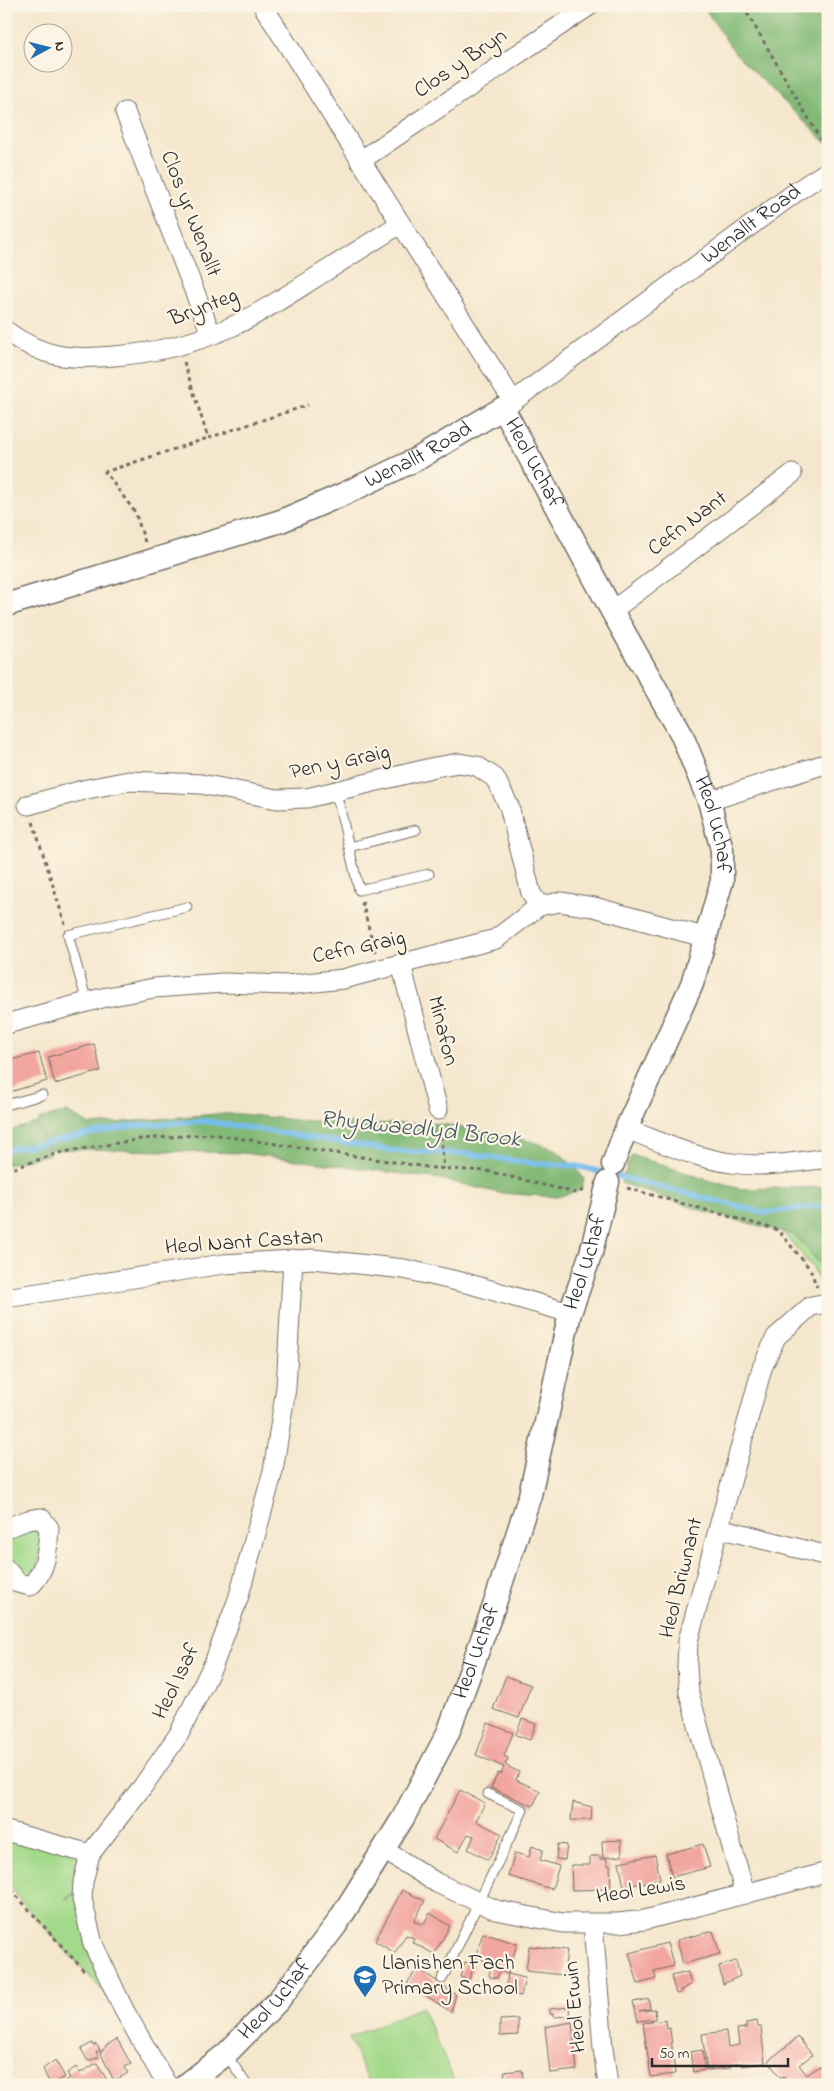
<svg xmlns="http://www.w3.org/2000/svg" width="834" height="2091" font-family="'Indie Flower',sans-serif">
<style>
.green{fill:#a3d98a;stroke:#67825a}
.forest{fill:#82b976;stroke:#567250}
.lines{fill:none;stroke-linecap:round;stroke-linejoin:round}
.stream{stroke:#74beed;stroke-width:5.5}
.building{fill:#f2a6a0}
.service-casing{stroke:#726d64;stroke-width:11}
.minor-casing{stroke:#726d64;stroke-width:21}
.tertiary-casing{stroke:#726d64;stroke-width:25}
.path{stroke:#726d64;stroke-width:3;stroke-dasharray:4 4;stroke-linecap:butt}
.service{stroke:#fff;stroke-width:9}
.minor{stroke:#fff;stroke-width:19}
.tertiary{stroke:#fff;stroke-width:22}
.labels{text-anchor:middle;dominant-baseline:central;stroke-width:4.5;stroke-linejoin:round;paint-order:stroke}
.street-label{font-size:22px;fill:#2b2b2b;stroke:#fcf5e5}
.poi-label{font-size:22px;fill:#2b2b2b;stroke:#fcf5e5;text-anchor:start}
.water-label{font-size:24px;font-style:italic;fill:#415765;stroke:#fcf5e5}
</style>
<rect width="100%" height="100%" fill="#fcf5e5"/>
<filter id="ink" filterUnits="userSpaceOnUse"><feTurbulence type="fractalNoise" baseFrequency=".02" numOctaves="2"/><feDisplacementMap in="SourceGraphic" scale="10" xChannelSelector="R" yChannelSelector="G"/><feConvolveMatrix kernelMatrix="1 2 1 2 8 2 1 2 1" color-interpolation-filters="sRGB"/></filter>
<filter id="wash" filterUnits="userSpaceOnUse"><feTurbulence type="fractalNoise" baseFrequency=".0096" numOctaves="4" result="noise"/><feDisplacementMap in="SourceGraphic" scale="20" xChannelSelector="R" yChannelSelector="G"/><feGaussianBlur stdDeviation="1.12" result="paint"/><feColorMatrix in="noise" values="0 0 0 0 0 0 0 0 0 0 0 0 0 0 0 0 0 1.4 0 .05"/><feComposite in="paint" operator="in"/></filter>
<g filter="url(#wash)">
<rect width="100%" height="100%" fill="#f5e7cd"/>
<path class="green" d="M782 1231 795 1235 828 1271V1294L822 1288 813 1268Z
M6 1528H49L30 1586 6 1569Z
M6 1831 88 1855 82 1888 65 1899 80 1891 122 2012 34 1916 6 1882Z
M422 2007 456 2085H370L349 2037Z"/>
<path class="forest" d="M703 6H828V145L735 53Z
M67 1112 90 1125 216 1114H240L295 1120 362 1124 428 1123 455 1126 526 1140 555 1149 577 1169 584 1179 581 1190 557 1197 499 1193 441 1179 243 1153 80 1149 50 1150 37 1123 40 1119Z
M36 1123 50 1154 6 1165V1132Z
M632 1155 711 1181 740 1189 828 1187V1270H825L795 1235 709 1213 621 1183Z"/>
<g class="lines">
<path class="stream" d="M6 1150 131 1126 205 1121 396 1151 469 1154 530 1163 577 1166 765 1213 828 1205"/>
</g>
<g id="blocks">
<path class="building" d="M94 1044 101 1071 55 1084 48 1057Z
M39 1053 47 1081 6 1093V1061Z
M506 1676 531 1685 519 1718 493 1709Z
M522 1719 536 1724 530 1740 516 1735Z
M488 1723 513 1733 504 1756 508 1758 505 1765 519 1772 516 1780 540 1791 533 1806 491 1788 498 1773 501 1774 504 1767 476 1755Z
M460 1790 485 1803 476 1821 502 1834 488 1860 468 1849 474 1836 468 1834 458 1852 434 1839Z
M573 1802 592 1807 591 1820H571Z
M621 1840 622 1856 603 1858 602 1841Z
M558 1844 567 1845 565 1860 556 1859Z
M703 1844 710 1867 672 1877 666 1854Z
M532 1846 543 1850 540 1860 559 1866 552 1889 508 1876 515 1853 529 1857Z
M655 1855 660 1879 624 1887 619 1862Z
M590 1856H600V1859H607V1865H610L611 1889 572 1890 571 1865H590Z
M402 1890 425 1901 414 1921 423 1925 430 1913 450 1926 434 1954 412 1942 414 1938 406 1935 395 1953 375 1941Z
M713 1931 720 1954 683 1964 677 1940Z
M483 1933 517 1944 508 1974 500 1971 497 1978 490 1977 489 1975 492 1963 475 1958Z
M667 1943 674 1966 654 1971 656 1979 638 1984 629 1953Z
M529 1946 567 1950 564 1975 526 1971Z
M736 1961 740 1976 723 1984 719 1966Z
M465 1962 474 1965 469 1980 460 1977Z
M418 1968 456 1995 451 2012 407 1983Z
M688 1972 691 1985 685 1987V1989L680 1990 681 1993 676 1994 671 1976Z
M508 1974 525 1978 521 1996 516 1995V1992L513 1991 512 1995 505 1994Z
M649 1999 650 2009 639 2011 655 2009 656 2019 638 2021 633 2002Z
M569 2007 570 2016 553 2017V2014H550V2009Z
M518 2019V2035L500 2036V2020Z
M666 2020 667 2029 670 2028 675 2074 651 2077 643 2023Z
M757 2021 758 2027H761L765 2063 742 2066V2063L730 2065V2068L707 2070 702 2034 726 2031 728 2047 739 2045 737 2029 746 2028V2023Z
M572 2022 577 2070 550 2073 545 2027Z
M798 2037 812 2055 799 2065 807 2075 819 2066 828 2077V2085H790L783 2076 781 2078 768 2061Z
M117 2039 131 2064 125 2067 128 2073 114 2081 100 2052 106 2047 105 2046Z
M92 2043 93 2046 96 2044 100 2050 96 2052 99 2057 88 2061 81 2049Z
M702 2050 705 2070 693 2072 690 2052Z
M55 2060 65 2077 50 2084 43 2069Z
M97 2063 110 2085H68L66 2081 70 2078 67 2073 76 2067 80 2073Z
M522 2070 524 2085H506L504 2072Z"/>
</g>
</g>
<g filter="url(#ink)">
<use href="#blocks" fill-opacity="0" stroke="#726d64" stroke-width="1"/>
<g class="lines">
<defs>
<path id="service" d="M336 792 359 890 429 874
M349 847 416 830
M87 1002 68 935 187 907
M6 1105 42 1095
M442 1979 523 1810 488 1794
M226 2054 247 2085"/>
<g id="minor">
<path d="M263 6 513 401"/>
<path d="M125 112 211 334"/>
<path d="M360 161 589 6"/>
<path d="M6 331C43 358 70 360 114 356 154 353 195 343 231 327 259 314 285 297 310 281 340 262 370 243 400 224"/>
<path id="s1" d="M504 408 800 189 828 171"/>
<path d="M612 611 792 474"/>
<path d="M709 801 828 763"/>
<path d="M28 805 87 789 129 781 201 784 277 799 307 798 435 767 459 763 477 766 495 778 509 806 531 893 539 906"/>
<path d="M401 964 438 1110"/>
<path d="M6 1024 102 998 154 988 223 983 288 985 343 979 496 939 539 906 560 902 594 907 707 938"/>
<path d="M626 1129C659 1141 696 1159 732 1163 763 1168 796 1162 828 1158"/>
<path d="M6 1298 223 1264 313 1259 404 1269 470 1284 570 1313"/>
<path d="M6 1528 28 1520 41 1518 49 1528C48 1549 46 1572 30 1586L18 1583 6 1569"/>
<path d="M719 1528 828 1556"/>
<path d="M6 1831 90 1854"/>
<path d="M384 1850 437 1883 496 1910 563 1923H618L645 1920 828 1872"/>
<path d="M745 1894 689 1693 687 1667 688 1641 762 1368 776 1337 811 1306 828 1303"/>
<path d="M593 1924 603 2048 608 2085"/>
<path d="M167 2085 124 2010 93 1944 82 1899 83 1882 90 1854 143 1786 179 1734 214 1663 238 1599 273 1471 286 1388 293 1259"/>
</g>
<g id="tertiary">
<path id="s2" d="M6 605 281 521 346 493 419 458 503 408 612 611 681 733 709 801 722 850V881L692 984 626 1129 613 1164"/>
<path id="s3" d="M186 2085 226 2054 278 2001 336 1925 403 1818 448 1733 494 1606 530 1495 570 1313 591 1253 608 1182"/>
</g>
</defs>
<use href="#service" class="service-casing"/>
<use href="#minor" class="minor-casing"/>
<use href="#tertiary" class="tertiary-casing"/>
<path class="path" d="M743 6 828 152
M184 362 208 438 308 405
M145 542 135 512 105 472 208 438
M33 822 65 924
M362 902 375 952
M440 1128 444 1169
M6 1171 58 1153 141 1139 211 1134 433 1168 487 1171 576 1193 585 1190
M627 1188 778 1230 810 1269 817 1287
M6 1884 86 1973"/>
<use href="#service" class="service"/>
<use href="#minor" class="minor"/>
<use href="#tertiary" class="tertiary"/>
</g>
</g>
<defs>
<symbol id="school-pin" viewBox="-11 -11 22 30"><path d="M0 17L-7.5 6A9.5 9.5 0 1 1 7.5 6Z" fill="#1f6fb2" stroke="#fcf5e5"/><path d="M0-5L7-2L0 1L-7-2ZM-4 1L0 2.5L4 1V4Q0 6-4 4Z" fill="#fff"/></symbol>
</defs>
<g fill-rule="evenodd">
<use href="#school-pin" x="351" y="1963" width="28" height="38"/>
</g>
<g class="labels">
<g class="street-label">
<text transform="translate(461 64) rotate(-34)">Clos y Bryn</text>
<text transform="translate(190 214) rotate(69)">Clos yr Wenallt</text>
<text stroke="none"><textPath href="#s1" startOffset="308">Wenallt Road</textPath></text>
<text transform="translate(204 308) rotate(-21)">Brynteg</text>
<text stroke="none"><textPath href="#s2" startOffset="440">Wenallt Road</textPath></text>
<text stroke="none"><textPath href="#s2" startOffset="600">Heol Uchaf</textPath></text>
<text transform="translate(688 524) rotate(-37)">Cefn Nant</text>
<text transform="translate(340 763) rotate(-12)">Pen y Graig</text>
<text stroke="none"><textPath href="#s2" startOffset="1005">Heol Uchaf</textPath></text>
<text transform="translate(359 948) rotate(-12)">Cefn Graig</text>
<text transform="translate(442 1031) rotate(76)">Minafon</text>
<text transform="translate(244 1243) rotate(-4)">Heol Nant Castan</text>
<text stroke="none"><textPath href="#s3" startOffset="934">Heol Uchaf</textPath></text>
<text transform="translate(682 1578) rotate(-76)">Heol Briwnant</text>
<text stroke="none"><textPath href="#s3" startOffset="529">Heol Uchaf</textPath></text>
<text transform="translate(177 1682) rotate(-64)">Heol Isaf</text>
<text transform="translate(641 1891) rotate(-9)">Heol Lewis</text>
<text stroke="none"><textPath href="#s3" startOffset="124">Heol Uchaf</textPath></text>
<text transform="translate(576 2007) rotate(-95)">Heol Erwin</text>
</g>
<g class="poi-label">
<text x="382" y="1964">Llanishen Fach<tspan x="382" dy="25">Primary School</tspan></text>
</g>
<g class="water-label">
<text transform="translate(420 1130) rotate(6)">Rhydwaedlyd Brook</text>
</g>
</g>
<rect width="834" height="2091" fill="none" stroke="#fcf5e5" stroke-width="25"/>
<g transform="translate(48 48) rotate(83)"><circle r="24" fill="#fcf5e5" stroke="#a8a49b"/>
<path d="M0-4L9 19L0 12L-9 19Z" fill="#1f6fb2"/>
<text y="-8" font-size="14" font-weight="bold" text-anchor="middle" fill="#2b2b2b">N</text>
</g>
<path d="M652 2058v8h136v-8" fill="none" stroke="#2b2b2b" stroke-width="2.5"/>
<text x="659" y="2058" font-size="15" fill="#2b2b2b" stroke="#fcf5e5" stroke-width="4" paint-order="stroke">50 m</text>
</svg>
